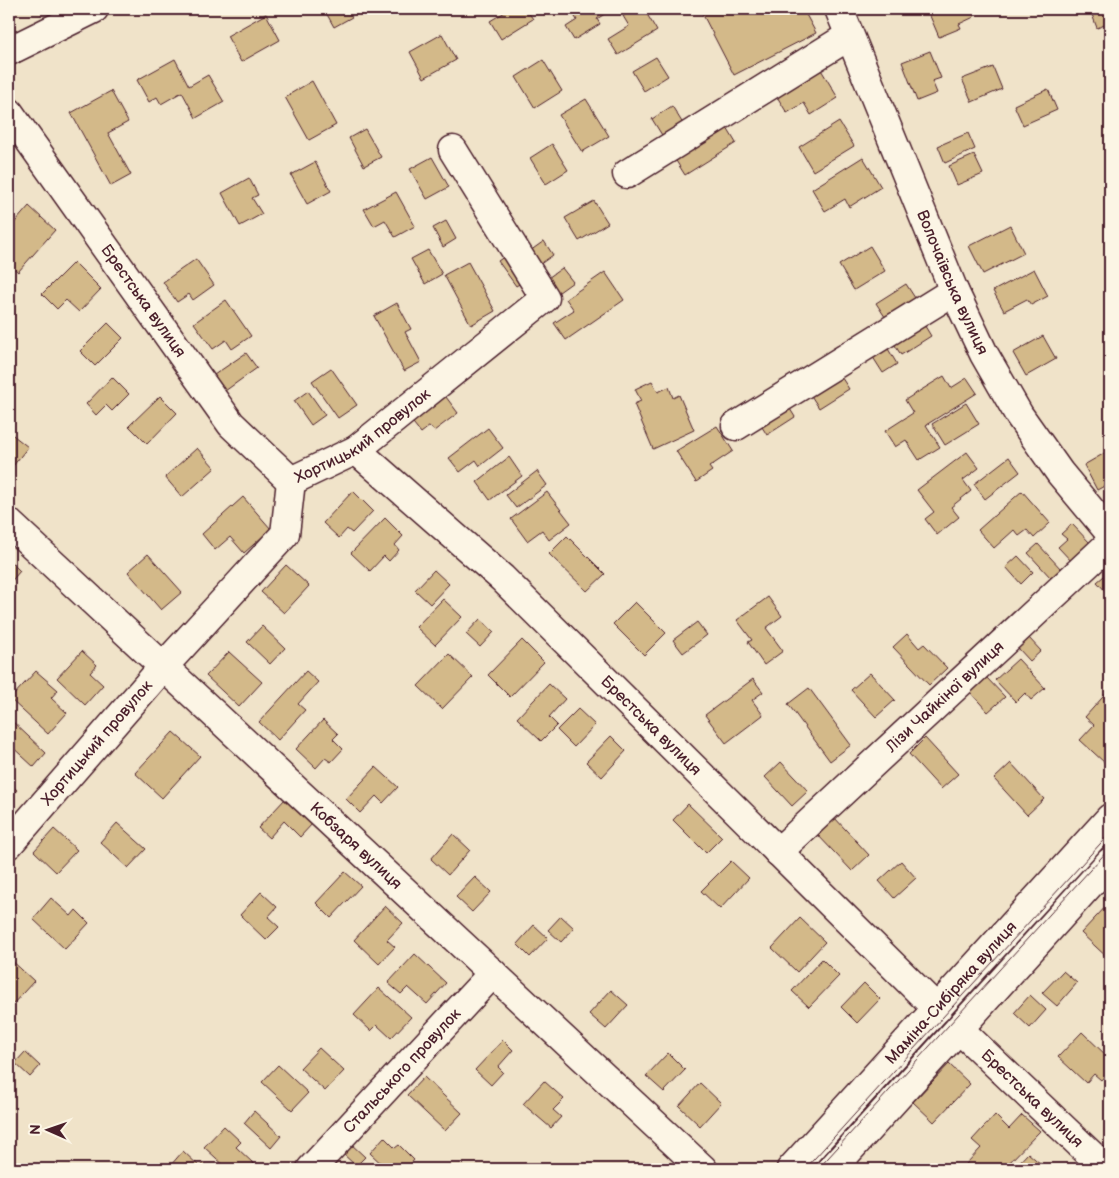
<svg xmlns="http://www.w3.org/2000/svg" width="1119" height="1178" font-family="'Balsamiq Sans',sans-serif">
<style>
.building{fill:#d3b989;stroke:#4a1f2b}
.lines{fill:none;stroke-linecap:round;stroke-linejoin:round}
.minor-casing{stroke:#4a1f2b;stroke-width:31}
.major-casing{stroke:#4a1f2b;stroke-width:31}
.minor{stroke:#fcf5e5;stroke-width:28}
.major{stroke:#fcf5e5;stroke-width:28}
.tram{stroke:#4a1f2b;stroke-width:1}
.labels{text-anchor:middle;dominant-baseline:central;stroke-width:4.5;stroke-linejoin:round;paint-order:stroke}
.street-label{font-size:16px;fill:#4a1f2b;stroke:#fcf5e5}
</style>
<rect width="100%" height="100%" fill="#f0e3c9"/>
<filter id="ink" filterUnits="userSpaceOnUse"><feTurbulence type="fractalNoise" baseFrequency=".02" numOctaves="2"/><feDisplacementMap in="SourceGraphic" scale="10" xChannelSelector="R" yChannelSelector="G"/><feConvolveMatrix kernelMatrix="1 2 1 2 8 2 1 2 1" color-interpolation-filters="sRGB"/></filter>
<g filter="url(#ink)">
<path class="building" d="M324 9H347L352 17 334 27Z
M510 9H526L533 19 501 39 490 21Z
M570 9H612L597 19 600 24 574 40 566 27 577 20Z
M635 9H644L657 31 618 55 608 39 629 26 623 16Z
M700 9H803L816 33 734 75Z
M927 9H971L974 17 959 24 961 28 939 37Z
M1090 9H1110V23L1097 28Z
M266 14 280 40 241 62 227 36Z
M442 34 456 60 424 78 410 52Z
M930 51 941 78 932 81 937 93 917 101 902 62Z
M656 57 668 76 644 91 632 71Z
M175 59 189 86 208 75 224 102 196 118 182 92 161 104 157 97 149 102 137 80Z
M543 60 562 91 535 108 516 77Z
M993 67 1002 89 972 102 962 79Z
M820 68 838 98 811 115 804 103 787 113 776 95Z
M312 81 336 125 309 140 285 97Z
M1048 89 1057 110 1023 125 1014 105Z
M111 91 128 122 108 133 131 175 111 186 71 113Z
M586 99 609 136 582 152 559 115Z
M672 106 685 127 665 140 652 119Z
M839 122 854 146 813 171 799 147Z
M724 123 736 143 685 175 673 156Z
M365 129 381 157 364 166 349 138Z
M968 133 975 149 945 163 938 146Z
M552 144 568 170 546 184 530 158Z
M974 155 983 174 957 185 949 166Z
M432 157 449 187 427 199 410 169Z
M863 157 881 187 849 207 845 199 825 211 812 189Z
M315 162 331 191 307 204 291 175Z
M249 178 258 195 252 198 262 214 240 226 222 193Z
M396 192 415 226 395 237 385 220 374 226 364 209Z
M594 201 608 223 579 241 565 218Z
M29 206 55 230 18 272 9 264V241L12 238 9 235V229Z
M446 221 456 239 443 247 433 228Z
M1010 225 1024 253 983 274 969 246Z
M544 241 553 255 539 265 530 251Z
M870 246 885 271 854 290 839 265Z
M428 250 442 274 425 284 411 259Z
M508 254 526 280 516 286 498 261Z
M196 259 214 285 193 300 189 294 177 302 163 282Z
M74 262 101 289 79 312 66 300 57 309 42 294Z
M468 262 495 311 471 325 444 275Z
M562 268 573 282 555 295 545 280Z
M1034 269 1048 296 1031 305 1027 299 1004 311 993 291Z
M605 272 624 300 566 340 554 323 574 310 566 299Z
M906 284 917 301 887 320 876 303Z
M226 300 251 336 232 349 226 340 213 349 194 323Z
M397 303 411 329 405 332 421 362 404 371 374 316Z
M920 318 931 336 901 355 890 337Z
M108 323 123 338 95 366 80 351Z
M1043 336 1056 359 1026 376 1013 353Z
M884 342 897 364 883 373 869 351Z
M246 353 257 368 225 391 214 375Z
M331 368 357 405 338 418 312 381Z
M838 372 849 389 819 408 808 391Z
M944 376 951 388 967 378 977 393 926 425 940 447 919 460 906 440 895 447 885 431 913 413 905 400Z
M112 377 129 394 112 411 106 405 96 415 86 404Z
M652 381 658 392 669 387 673 398 679 395 694 430 653 449 634 404 641 401 635 389Z
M308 391 325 415 311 425 294 401Z
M443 393 458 413 434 431 430 426 421 433 410 419Z
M160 396 177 413 147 444 129 426Z
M785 401 795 417 767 435 757 419Z
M966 403 979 424 945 445 932 424Z
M717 426 733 451 709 467 712 471 696 482 676 451Z
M488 428 503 448 480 466 476 460 460 472 449 458Z
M9 432 28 447 9 471Z
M197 448 215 468 182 497 165 477Z
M1110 450V483L1097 490 1084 465Z
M967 452 979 468 963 480 971 491 951 507 959 517 937 535 925 519 934 512 917 490Z
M509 457 522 476 490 500 477 482Z
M1009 457 1020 472 985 499 974 484Z
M537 471 547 485 516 508 506 495Z
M353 491 373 511 352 533 347 529 339 538 323 523Z
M1022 491 1050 523 1034 538 1027 530 1019 536 1014 530 994 548 978 530Z
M547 492 571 523 549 540 542 530 527 541 511 519Z
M243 497 271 529 244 553 230 537 215 550 202 534Z
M385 518 403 536 395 545 399 550 389 561 384 556 370 571 351 553Z
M1072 524 1091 544 1072 562 1058 547 1067 539 1061 534Z
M567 536 605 574 587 591 549 554Z
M1038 544 1061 569 1051 578 1028 553Z
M148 554 182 592 161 610 128 572Z
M1018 556 1033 572 1021 584 1006 567Z
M9 560 20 571 9 584Z
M286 565 309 586 284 613 261 592Z
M434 570 449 584 430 604 415 590Z
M1110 571V596L1097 582Z
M768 597 782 616 766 628 783 651 764 665 748 642 752 640 737 620Z
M443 599 462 617 435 645 416 627Z
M635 602 666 633 644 655 613 624Z
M480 619 494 632 480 647 466 634Z
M697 622 707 635 683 653 673 640Z
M262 626 285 648 270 664 247 642Z
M907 634 919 648 924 644 947 668 929 685 893 647Z
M1029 638 1041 651 1030 661 1018 648Z
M522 640 544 662 510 697 488 675Z
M82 651 97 665 90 673 103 685 85 705 57 678Z
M229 652 262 682 239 707 206 676Z
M449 654 473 677 442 709 418 686Z
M1018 659 1045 688 1031 700 1025 693 1016 702 995 680Z
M36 671 58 690 51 698 67 713 48 734 10 699Z
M306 671 318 682 298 704 305 710 278 740 259 722Z
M870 673 895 700 876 717 851 690Z
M986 677 1005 697 988 712 970 692Z
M753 679 763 692 752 700 763 715 726 743 705 715Z
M549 684 565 699 549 717 557 725 541 741 517 718Z
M809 688 851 745 830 761 788 704Z
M1110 689V758L1105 763 1080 740 1094 725 1085 717Z
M578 709 595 725 574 747 557 730Z
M11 720 46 753 34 767 9 744V722Z
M323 720 338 734 333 739 343 749 331 762 325 758 316 768 296 749Z
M173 732 200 756 162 798 135 773Z
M611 736 626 751 602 777 586 762Z
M925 738 958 774 941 789 909 754Z
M781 762 808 791 792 806 765 777Z
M1011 763 1044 799 1027 815 994 779Z
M376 767 398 787 383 803 376 796 360 813 346 799Z
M9 783 17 790 9 799Z
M286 798 313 823 300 837 284 821 269 838 258 828Z
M688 804 722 837 706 853 673 820Z
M834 817 869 855 852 871 816 833Z
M117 823 146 849 128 868 100 842Z
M54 829 77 850 56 872 34 851Z
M453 834 470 850 448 875 431 859Z
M731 861 749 878 720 909 701 891Z
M901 861 916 878 894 898 879 881Z
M345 872 361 886 331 918 316 903Z
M475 877 491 892 472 912 456 897Z
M261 892 277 907 268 917 279 927 266 940 240 915Z
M51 898 71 916 76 910 89 923 65 949 33 919Z
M1110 902V960L1081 933Z
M385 906 403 923 387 940 395 947 379 964 354 940Z
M561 916 574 928 561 942 548 930Z
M800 918 825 942 797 972 772 948Z
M534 925 548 938 530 957 517 944Z
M415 954 446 983 427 1004 408 987 401 994 388 983Z
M9 958 34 981 12 1005 9 1002Z
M822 959 839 976 809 1007 792 991Z
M1063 971 1077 983 1057 1006 1042 993Z
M864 983 880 999 857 1023 841 1007Z
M379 988 411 1017 391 1038 377 1025 371 1031 354 1015Z
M611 990 628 1005 606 1029 589 1014Z
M1030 995 1046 1010 1030 1028 1014 1013Z
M9 1012 15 1018 9 1026Z
M1082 1032 1110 1059V1070L1101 1080 1094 1074 1086 1083 1058 1057Z
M503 1040 513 1050 498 1067 503 1072 491 1085 475 1070Z
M319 1048 344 1071 325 1091 300 1068Z
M25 1052 40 1066 30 1077 15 1063Z
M668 1053 685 1070 664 1092 646 1076Z
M949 1064 970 1084 934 1122 913 1102Z
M278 1065 308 1093 292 1110 262 1082Z
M424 1077 462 1113 445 1131 407 1095Z
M544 1081 564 1099 553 1110 561 1117 551 1128 523 1104Z
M700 1083 721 1103 700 1126 679 1106Z
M254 1111 281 1136 271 1148 244 1123Z
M995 1115 1009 1129 1022 1115 1040 1131 1003 1169H972L966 1164 981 1148 972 1140Z
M224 1126 241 1142 236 1147 254 1164 249 1169H228L204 1147Z
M384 1137 395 1148 399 1145 414 1160 406 1169H387L370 1153Z
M350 1143 365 1157 356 1166 341 1152Z
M183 1151 200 1167 203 1163 209 1169H174L170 1166Z
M1028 1153 1042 1165 1038 1169H1013Z"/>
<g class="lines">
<defs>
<g id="minor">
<path id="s1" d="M839 9 954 291 984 354 1019 415 1060 473 1110 533"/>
<path d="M9 51 94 9"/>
<path id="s2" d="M9 112 231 424 291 481"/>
<path d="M627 174 849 36"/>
<path d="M736 426 954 291"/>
<path id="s3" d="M356 450 502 578 937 1009"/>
<path id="s4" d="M291 481 356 450 545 298 453 150"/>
<path id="s5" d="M9 523 703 1169"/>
<path id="s6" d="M9 844 163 667 285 534 291 481"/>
<path id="s7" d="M778 852 1110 543"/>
<path id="s8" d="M959 1029 1106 1169"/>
<path id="s9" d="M311 1169 493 973"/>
</g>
<g id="major">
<path id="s10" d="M791 1169 1110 818"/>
<path d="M832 1169 1110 862"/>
</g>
</defs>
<use href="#minor" class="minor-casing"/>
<use href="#major" class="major-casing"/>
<use href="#minor" class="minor"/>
<use href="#major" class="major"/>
<path class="tram" d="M805 1169 1110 833
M818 1169 1110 848"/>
</g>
</g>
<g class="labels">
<g class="street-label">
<text stroke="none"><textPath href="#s1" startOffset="296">Волочаївська вулиця</textPath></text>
<text stroke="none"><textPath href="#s2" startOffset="232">Брестська вулиця</textPath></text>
<text stroke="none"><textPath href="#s4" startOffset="85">Хортицький провулок</textPath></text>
<text stroke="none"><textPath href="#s7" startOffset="228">Лізи Чайкіної вулиця</textPath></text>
<text stroke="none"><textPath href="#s3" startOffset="404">Брестська вулиця</textPath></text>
<text stroke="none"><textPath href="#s6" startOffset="134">Хортицький провулок</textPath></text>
<text stroke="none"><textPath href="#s5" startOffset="474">Кобзаря вулиця</textPath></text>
<text stroke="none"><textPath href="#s10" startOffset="238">Маміна-Сибіряка вулиця</textPath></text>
<text stroke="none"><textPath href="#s9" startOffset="134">Стальського провулок</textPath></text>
<text stroke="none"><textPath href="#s8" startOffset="101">Брестська вулиця</textPath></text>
</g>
</g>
<rect width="1119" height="1178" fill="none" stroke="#fcf5e5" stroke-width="30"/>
<rect x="15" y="15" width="1089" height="1148" fill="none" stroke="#4a1f2b" stroke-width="2" filter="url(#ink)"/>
<g transform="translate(48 1130) rotate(272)" stroke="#fcf5e5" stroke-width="4" paint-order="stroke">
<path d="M0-4L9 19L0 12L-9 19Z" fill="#4a1f2b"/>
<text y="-8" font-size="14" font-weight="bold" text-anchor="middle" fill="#4a1f2b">N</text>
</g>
</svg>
